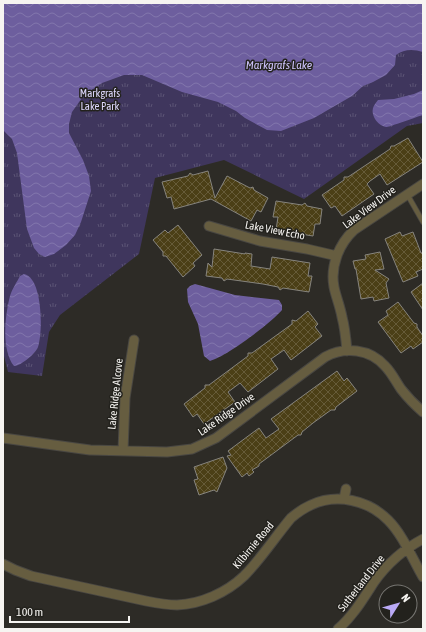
<svg xmlns="http://www.w3.org/2000/svg" width="426" height="632" font-family="'Asap Condensed',sans-serif">
<style>
.park{fill:url(#park-tufts)}
.water{fill:url(#water-waves)}
.building{fill:url(#building-cross-hatch);stroke:#86847e}
.lines{fill:none;stroke-linecap:round;stroke-linejoin:round}
.service-casing{stroke:#494742;stroke-width:6}
.minor-casing{stroke:#494742;stroke-width:11}
.service{stroke:#665d40;stroke-width:4.5}
.minor{stroke:#665d40;stroke-width:9}
.labels{text-anchor:middle;dominant-baseline:central;stroke-width:3;stroke-linejoin:round;paint-order:stroke}
.park-label{font-size:11px;fill:#dfd9fe;stroke:#23221d}
.street-label{font-size:11px;fill:#f6f4f1;stroke:#23221d}
.water-label{font-size:12px;font-style:italic;fill:#cec3fb;stroke:#23221d}
</style>
<defs>
<pattern id="park-tufts" width="24" height="20" patternUnits="userSpaceOnUse"><rect width="24" height="20" fill="#3f365d"/><path d="M3 7l-1-3M5 7V3M7 7l1-3M15 17l-1-3M17 17v-4M19 17l1-3" fill="none" stroke="#5b5475"/></pattern>
<pattern id="water-waves" width="16" height="10" patternUnits="userSpaceOnUse"><rect width="16" height="10" fill="#6d5e9e"/><path d="M0 5q4-4 8 0t8 0" fill="none" stroke="#8276ac"/></pattern>
<pattern id="building-cross-hatch" width="8" height="8" patternUnits="userSpaceOnUse"><rect width="8" height="8" fill="#4b3f16"/><path d="M0 0l8 8M0 8l8-8" fill="none" stroke="#665b38"/></pattern>
</defs>
<rect width="100%" height="100%" fill="#2d2b26"/>
<path class="park" d="M3 3H423V123L407 126 304 199 224 160 155 178 139 254 60 315 49 332 42 376 8 372 3 352Z"/>
<path class="water" d="M3 3H423V52C413 49 404 49 396 55L395 65 386 75 373 82 363 86 352 96 314 118 281 131 267 130 245 118 236 111 218 102 182 92 142 75H124L102 83 84 95 72 112 69 124V133L83 160 89 176 91 191 81 222 75 235 66 245 54 254 45 257 39 254 34 248 27 229 17 153 12 139 3 130Z
M423 90V115C416 117 390 127 386 127 381 126 376 122 374 117 371 110 373 106 378 100L394 99 414 94Z
M24 274C43 278 43 332 38 347 36 353 21 366 14 366 1 350 5 315 10 296 12 289 17 282 20 276Z
M195 284 235 295 279 300 282 305V310C271 323 226 357 210 361L204 356 198 324 188 302 187 289 190 286Z"/>
<path class="building" d="M408 138 423 162 387 185 380 174 370 181 367 184 374 194 342 216 335 206 331 208 322 195 344 180V177H348L390 149 391 146H394Z
M208 171 215 198 227 176 250 188 253 187 254 190 268 198 261 212 257 210 251 221 211 199 174 209 171 197 167 198 162 182 188 176 190 173 193 175Z
M276 201 302 205 305 203 307 206 322 209 320 224H315L313 236 276 230 278 217H273Z
M178 225 202 255 193 263 195 266 183 277 166 256H163V252L153 240 165 230 168 233Z
M400 232 402 236 413 232 421 253H423V269L416 272 418 276 403 282 385 239Z
M214 249 245 254V253L252 254 251 266 270 269 272 257 310 263 308 276H312L309 292 283 288 280 290 278 287 263 284 227 279 224 281 222 278 206 276 208 263 212 267Z
M380 252 384 269 375 270 389 279 386 283 389 298 374 301 373 297 361 299 356 269H355L353 261 366 259 365 255Z
M423 283V310L411 292Z
M398 302 414 323 417 324V327L423 336V342L413 349 411 346 401 353 378 322 388 315 386 311Z
M308 311 318 324 315 327 322 336 291 360 284 350 271 359 278 369 248 392 240 383 228 392 235 402 204 424 197 414 193 417 184 404 205 388V385H209L248 356V353H252L292 324V320L296 321Z
M337 371 344 381 347 378 357 391 336 407 335 410H331L313 423 302 432 301 435H298L259 464V466L252 470 254 472 249 476 247 473 242 477 227 456 231 455 228 451 259 428 266 438 279 429 271 419Z
M223 457 227 468 217 492 214 490 199 495 194 480 198 479 194 467Z"/>
<g class="lines">
<defs>
<path id="service" d="M407 194 423 222"/>
<path id="minor" d="M209 226 260 241 307 249 337 256
M347 351C346 339 345 328 342 317 340 306 336 297 334 287 330 266 339 244 354 230L423 184
M3 438 90 450 167 452 192 449 216 438 325 357C345 346 370 349 385 366 392 373 396 382 401 389 408 398 415 405 423 412
M123 451 125 398 134 340
M344 499 346 489
M3 564 15 570 31 576 146 601C156 603 167 605 177 605 201 604 226 593 244 576 261 559 275 537 291 518 297 513 304 508 311 505 337 493 368 500 388 520 403 535 412 558 423 577
M338 629C353 616 363 599 374 582 387 564 404 549 423 539"/>
</defs>
<use href="#service" class="service-casing"/>
<use href="#minor" class="minor-casing"/>
<use href="#service" class="service"/>
<use href="#minor" class="minor"/>
</g>
<g class="labels">
<g class="park-label">
<text x="100" y="93">Markgrafs<tspan x="100" dy="13">Lake Park</tspan></text>
</g>
<g class="street-label">
<text transform="translate(369 207) rotate(-37)">Lake View Drive</text>
<text transform="translate(275 230) rotate(11)">Lake View Echo</text>
<text transform="translate(115 394) rotate(-84)">Lake Ridge Alcove</text>
<text transform="translate(226 414) rotate(-35)">Lake Ridge Drive</text>
<text transform="translate(253 545) rotate(-50)">Kilbirnie Road</text>
<text transform="translate(361 583) rotate(-52)">Sutherland Drive</text>
</g>
<g class="water-label">
<text x="279" y="65">Markgrafs Lake</text>
</g>
</g>
<rect width="426" height="632" fill="none" stroke="#f6f4f1" stroke-width="8"/>
<g transform="translate(398 604) rotate(53)"><circle r="19" fill="#23221d" stroke="#777672"/>
<path d="M0-3L7 15L0 10L-7 15Z" fill="#baaaf6"/>
<text y="-6" font-size="11" font-weight="bold" text-anchor="middle" fill="#f6f4f1">N</text>
</g>
<path d="M10 616v6h119v-6" fill="none" stroke="#f6f4f1" stroke-width="2"/>
<text x="16" y="616" font-size="12" fill="#f6f4f1" stroke="#23221d" stroke-width="3" paint-order="stroke">100 m</text>
</svg>
